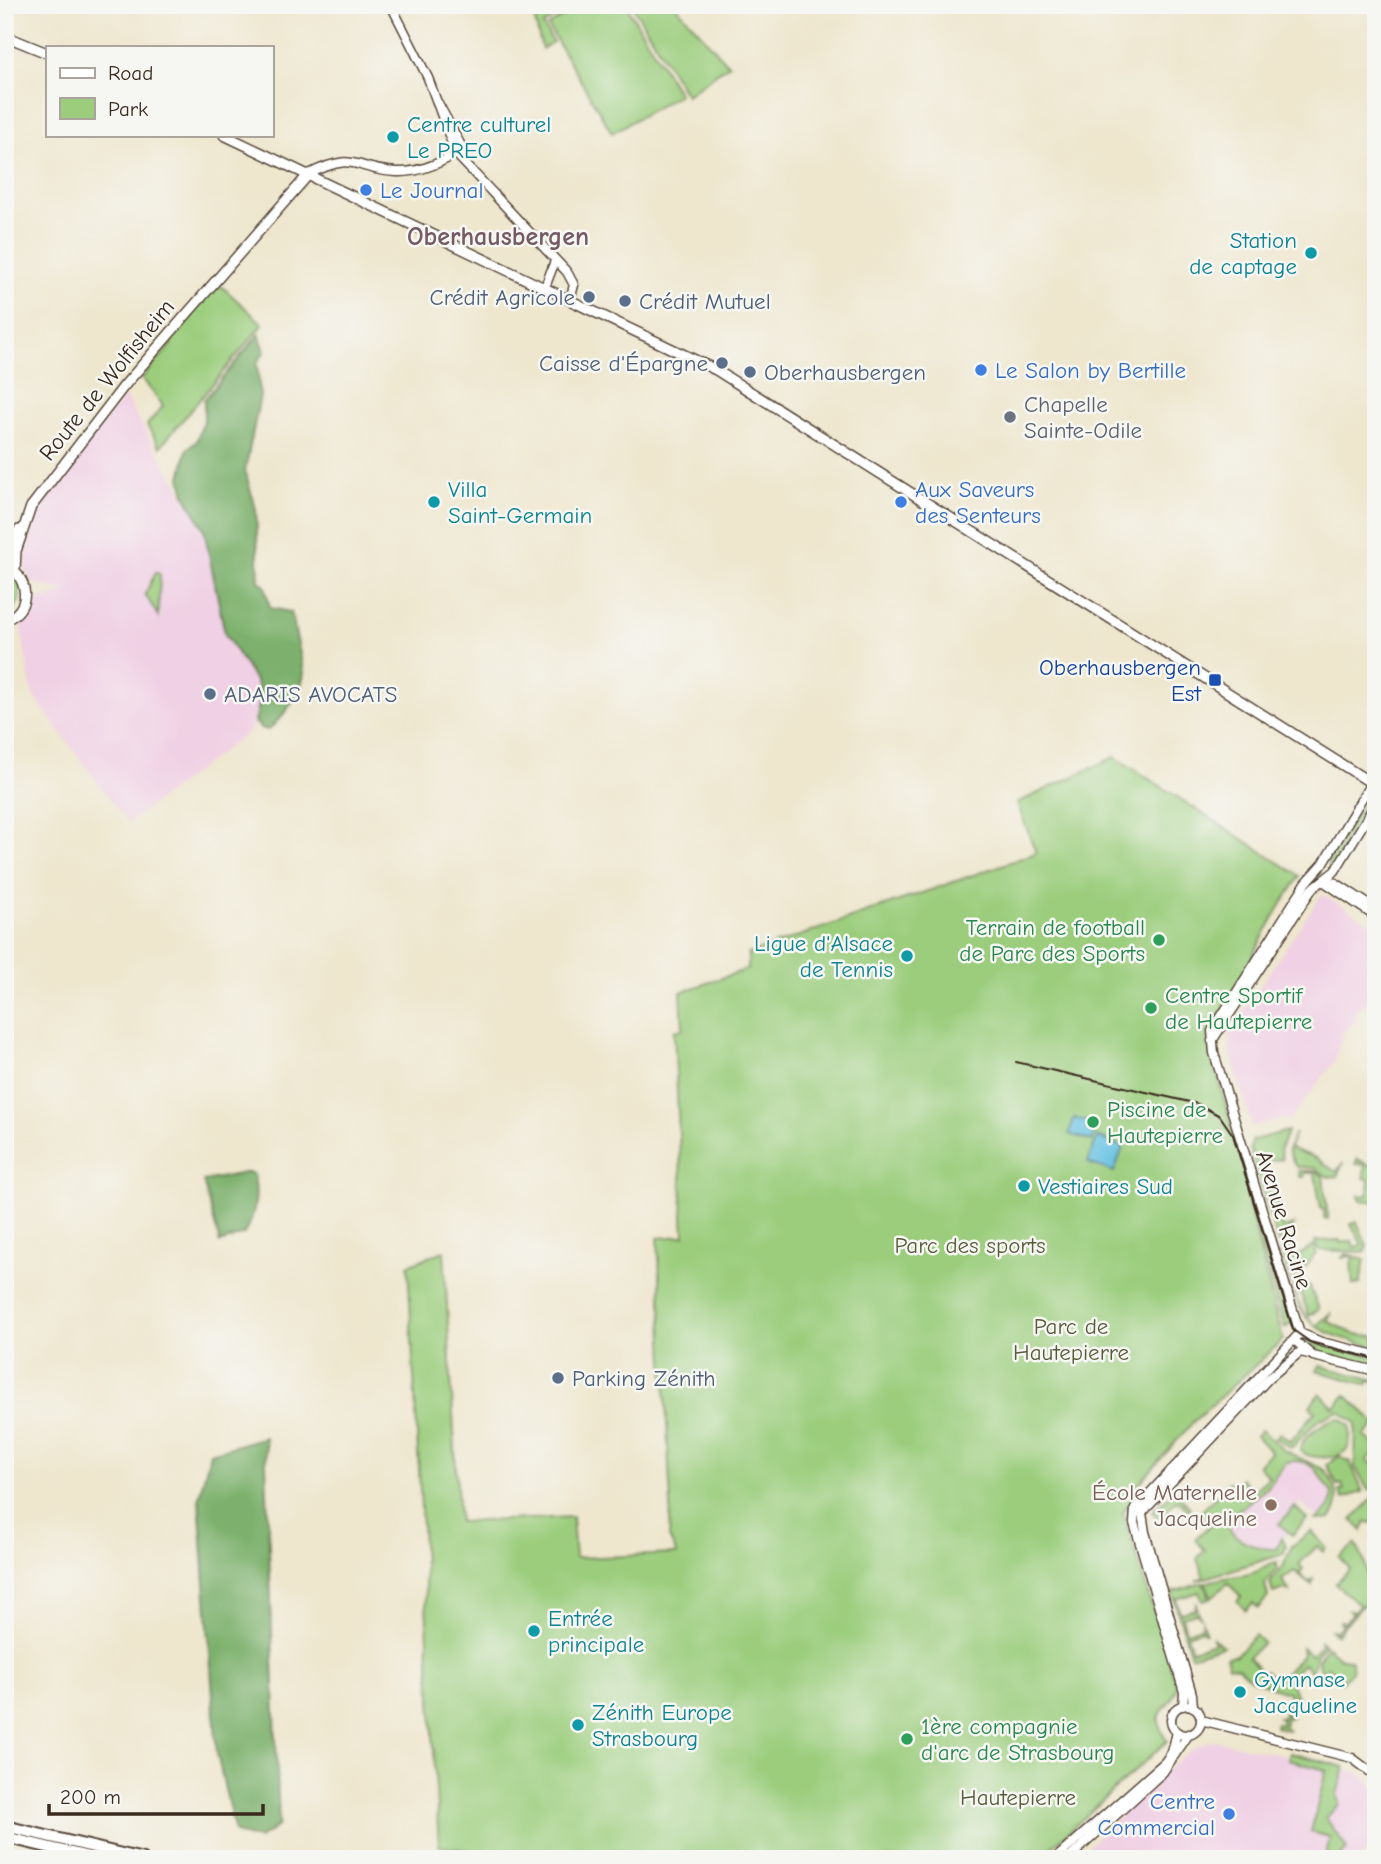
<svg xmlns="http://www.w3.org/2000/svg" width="1381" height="1864" font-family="'Comic Neue',sans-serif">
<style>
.built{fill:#f0d0e4}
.green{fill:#9bcd7d;stroke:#6b7c4e;stroke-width:2}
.forest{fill:#7cb06c;stroke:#5c6d45;stroke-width:2}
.water{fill:#64c1e2;stroke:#507680;stroke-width:2}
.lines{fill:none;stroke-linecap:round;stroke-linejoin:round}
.tertiary-casing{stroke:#564638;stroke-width:11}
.secondary-casing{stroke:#564638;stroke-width:12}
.trunk-casing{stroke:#564638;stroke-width:14}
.tertiary{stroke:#fff;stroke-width:8}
.secondary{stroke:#fff;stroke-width:9}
.trunk{stroke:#fff;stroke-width:10}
.tram{stroke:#3b2a1e;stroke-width:2}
.culture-dot{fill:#0f9aa8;stroke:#f6f6f2;stroke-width:2.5}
.shop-dot{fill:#3f7fe0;stroke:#f6f6f2;stroke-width:2.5}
.service-dot{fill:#5c6f8a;stroke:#f6f6f2;stroke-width:2.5}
.worship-dot{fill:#6b7280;stroke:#f6f6f2;stroke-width:2.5}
.transit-dot{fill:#1a4fb4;stroke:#f6f6f2;stroke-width:2.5}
.leisure-dot{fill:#2e9e5b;stroke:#f6f6f2;stroke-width:2.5}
.education-dot{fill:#8d6e63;stroke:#f6f6f2;stroke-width:2.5}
.labels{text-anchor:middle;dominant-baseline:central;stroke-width:5;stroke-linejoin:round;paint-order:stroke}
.culture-label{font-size:23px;fill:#0d838f;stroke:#f6f6f2;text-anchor:start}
.shop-label{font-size:23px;fill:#366cbe;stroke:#f6f6f2;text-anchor:start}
.service-label{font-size:23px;fill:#4e5e75;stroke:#f6f6f2;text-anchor:start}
.street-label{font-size:23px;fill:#3b2a1e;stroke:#f6f6f2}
.worship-label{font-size:23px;fill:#5b616d;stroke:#f6f6f2;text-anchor:start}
.transit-label{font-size:23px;fill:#164399;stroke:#f6f6f2;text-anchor:end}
.leisure-label{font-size:23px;fill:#27864d;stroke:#f6f6f2;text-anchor:start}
.park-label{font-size:23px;fill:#585b3a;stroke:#f6f6f2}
.education-label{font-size:23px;fill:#785e54;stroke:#f6f6f2;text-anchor:end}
.quarter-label{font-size:26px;font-weight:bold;fill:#755965;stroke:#f6f6f2}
</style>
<rect width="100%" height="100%" fill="#f6f6f2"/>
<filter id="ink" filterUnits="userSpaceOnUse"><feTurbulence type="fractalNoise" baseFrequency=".0143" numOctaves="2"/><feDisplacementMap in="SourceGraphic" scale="14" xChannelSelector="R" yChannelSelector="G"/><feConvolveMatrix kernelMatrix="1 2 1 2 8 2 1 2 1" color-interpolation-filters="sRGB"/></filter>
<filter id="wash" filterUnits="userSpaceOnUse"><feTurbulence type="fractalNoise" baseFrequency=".00686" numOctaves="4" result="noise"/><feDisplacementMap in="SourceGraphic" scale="28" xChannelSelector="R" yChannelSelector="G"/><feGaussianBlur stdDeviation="1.57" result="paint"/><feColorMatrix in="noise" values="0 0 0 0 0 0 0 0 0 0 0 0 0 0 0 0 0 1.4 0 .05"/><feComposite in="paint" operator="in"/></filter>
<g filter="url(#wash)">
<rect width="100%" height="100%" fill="#eee6cd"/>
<path class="built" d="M125 397 204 529 225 634 256 682 260 699 250 731 128 823 32 694 20 621 28 606 41 599 68 592 31 582 18 556 31 507Z
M1322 894 1376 926V994L1354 1014 1358 1019 1342 1033 1335 1061 1289 1121 1283 1119 1252 1126 1230 1052 1229 1032Z
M1301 1461 1314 1466 1333 1495 1329 1508 1318 1519 1300 1502 1295 1508 1307 1519 1292 1535 1287 1532 1280 1539 1276 1549 1269 1550 1229 1532 1228 1525 1231 1516 1266 1489 1286 1462Z
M1214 1740 1360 1773 1376 1789V1842L1359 1859H1074L1178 1760 1198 1746Z"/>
<path class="green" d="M538 5H575L543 25 553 42 542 49 535 21 527 10Z
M582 5H626L679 94 612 133 548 26Z
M632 5H675L729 65 686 95Z
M218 283 263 324 160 447 147 425 163 406 142 378 172 344 168 340Z
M5 567 20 582C21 598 20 607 5 615Z
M156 572 160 575 158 616 145 594Z
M1115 757 1300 876 1276 913 1207 1040 1232 1127V1135L1235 1134 1293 1322 1285 1328 1247 1200 1283 1340 1193 1422 1138 1485 1136 1497 1123 1512 1177 1687C1170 1711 1147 1710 1167 1741L1039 1859H573L511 1856 439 1846 408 1265 444 1251 459 1522 572 1517 575 1558 677 1554 669 1537 671 1506 658 1238 684 1236 674 1031 683 1029 681 992 748 969V954L1036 853 1017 803Z
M1369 795 1373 798 1332 867 1327 864Z
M1288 1131 1280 1149 1282 1159 1263 1162 1274 1198 1281 1209 1277 1210 1282 1228 1294 1225 1278 1243 1250 1148 1253 1140Z
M1295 1133 1289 1148 1316 1158 1336 1172 1343 1163 1337 1177H1328L1315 1168 1296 1167 1288 1150Z
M1357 1159 1376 1168V1202L1361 1200 1359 1195 1368 1196 1369 1179 1364 1178 1365 1165 1356 1164Z
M1299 1171H1316L1323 1176 1328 1219 1324 1218V1210L1321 1209 1315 1173H1305L1304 1177H1300Z
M1357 1222 1367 1246 1366 1252 1318 1250 1315 1241 1340 1240 1341 1243 1352 1241 1354 1247 1362 1245 1351 1224Z
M1291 1241 1293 1250 1289 1251 1292 1261 1299 1259V1255L1314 1246 1316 1253 1305 1268 1288 1273C1294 1293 1299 1314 1316 1326L1332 1312 1327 1321 1354 1334 1374 1336 1376 1347C1302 1329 1302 1323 1281 1252Z
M1346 1254 1365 1259 1360 1284 1353 1285 1351 1262 1353 1261 1352 1256 1341 1258Z
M1297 1275 1310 1287 1319 1309 1309 1316 1295 1278Z
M1311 1339 1376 1357V1369L1317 1354 1318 1347 1309 1344Z
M1320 1366 1375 1380V1382L1369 1381 1368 1385 1317 1371Z
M1320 1393 1334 1408 1346 1395 1376 1424 1364 1436 1376 1445V1452L1367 1460 1376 1467V1486L1368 1490 1355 1467 1356 1423 1339 1411 1318 1420 1291 1448 1275 1438 1280 1433 1290 1442 1315 1412 1310 1406Z
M1340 1418 1350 1426C1350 1433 1351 1443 1347 1449 1338 1461 1311 1459 1300 1451 1301 1436 1325 1420 1340 1418Z
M1261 1430 1285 1451 1325 1470C1337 1486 1343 1502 1330 1519L1316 1520 1329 1508 1333 1495C1321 1476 1312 1456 1286 1462L1268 1487 1231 1516 1228 1525C1230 1539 1263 1550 1276 1549L1282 1537 1286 1546 1283 1554 1196 1581 1204 1577 1197 1559 1205 1550 1195 1539 1210 1525 1200 1513 1229 1482 1234 1486 1241 1478 1253 1491 1269 1477 1258 1465 1271 1452 1256 1436Z
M1340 1456 1350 1462 1363 1492 1343 1499 1340 1491 1344 1490 1342 1484 1337 1485 1327 1464Z
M1175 1491 1190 1508 1188 1510 1177 1500 1162 1515 1165 1519 1163 1522 1152 1512Z
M1376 1495V1519L1371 1523 1366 1521 1362 1531 1352 1520Z
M1295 1507 1307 1519 1292 1535 1279 1524Z
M1312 1531 1326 1548 1323 1552 1317 1546 1299 1564 1303 1569 1299 1573 1308 1582 1313 1579 1312 1585 1294 1571 1282 1580 1290 1591 1284 1589 1273 1593 1270 1583 1284 1565 1292 1546Z
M1356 1544 1364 1561 1370 1597 1336 1635 1331 1630 1336 1631 1343 1624 1339 1621 1345 1622 1352 1614 1349 1611 1354 1612 1360 1605 1335 1584 1350 1569 1339 1557Z
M1277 1562V1569L1265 1584 1268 1597 1258 1608 1253 1603 1246 1610 1237 1601 1241 1597 1228 1583 1212 1597 1205 1583C1219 1578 1231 1577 1245 1575 1257 1574 1265 1564 1277 1562Z
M1203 1583 1210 1598 1202 1600 1199 1592 1176 1599 1180 1613 1195 1609 1196 1604 1200 1616 1196 1613 1182 1617 1186 1632 1201 1627 1202 1622 1206 1634 1202 1630 1187 1635 1192 1650 1214 1643 1213 1638 1223 1646 1191 1656 1172 1592Z
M1255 1635 1263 1643 1248 1657 1262 1673 1265 1671 1273 1678 1276 1675 1280 1679 1303 1654 1302 1648 1311 1655 1321 1645 1319 1640 1325 1645 1317 1654 1311 1672 1303 1664 1288 1678 1297 1697 1291 1698 1286 1715 1291 1717 1286 1718 1284 1726 1288 1730 1275 1727 1276 1723 1281 1724 1282 1718 1277 1717H1283L1285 1709 1280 1706 1285 1707 1289 1693 1252 1680 1238 1667 1228 1666 1227 1657 1236 1655Z
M1327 1647 1339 1657 1351 1660 1352 1671 1342 1682 1328 1667 1323 1671 1319 1668 1318 1660Z
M1290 1753 1345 1767 1337 1795 1339 1804 1326 1818 1347 1849 1338 1859H1325L1330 1837 1311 1832 1326 1770 1288 1760Z"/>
<path class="forest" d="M259 334 265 351 257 363 260 396 245 471 256 509 259 581 265 586 270 608 291 612 304 672C303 692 283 717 268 730L261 728 255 722 260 699 256 682 225 634 204 529 185 495 181 478 187 449 196 442 204 421V400Z
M249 1172 254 1175C258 1198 255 1214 244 1234L220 1243 203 1181Z
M265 1437 279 1825 259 1839 235 1833 217 1754 199 1498 210 1453Z"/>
<path class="water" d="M1074 1118 1097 1124 1092 1141 1069 1134Z
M1097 1137 1123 1147 1114 1172 1088 1163Z"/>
</g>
<g filter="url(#ink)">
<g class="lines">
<defs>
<path id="tertiary" d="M391 5 428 78 456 154 567 272 574 285 570 300
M438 103 465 153
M309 174C357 150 352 170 397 172 421 173 443 161 464 150
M545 287 555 261
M1323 881 1376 917
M1324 881 1336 883 1376 909
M1212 1041 1312 889 1335 871 1376 803
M1300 1333 1214 1053 1212 1031 1306 883 1323 864 1371 783
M1300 1333 1321 1342 1376 1355
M1294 1340 1313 1356 1376 1371
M1171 1720a15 15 0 1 1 30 0a15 15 0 1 1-30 0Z
M1183 1706 1184 1692 1134 1523 1135 1509 1300 1333
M1193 1707 1192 1694 1145 1532 1142 1513 1269 1378 1300 1352 1309 1354
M1201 1720 1352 1758 1376 1776
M1055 1859 1165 1762 1172 1752 1177 1732
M1068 1859 1163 1772 1189 1734"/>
<path id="secondary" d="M5 36 47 53
M224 135 716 370 1376 786
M5 550 19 530
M5 564C29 577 33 609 5 620
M15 569 16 551 31 507 124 386 309 174"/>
<path id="trunk" d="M5 1826 143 1859
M5 1837 97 1859"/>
</defs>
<use href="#tertiary" class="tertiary-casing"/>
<use href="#secondary" class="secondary-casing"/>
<use href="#trunk" class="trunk-casing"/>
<use href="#tertiary" class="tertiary"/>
<use href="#secondary" class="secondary"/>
<use href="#trunk" class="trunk"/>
<path class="tram" d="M1016 1062 1198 1104 1220 1116 1233 1135 1293 1330 1310 1342 1376 1359"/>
</g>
</g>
<g class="culture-dot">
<circle cx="393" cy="137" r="7"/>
<circle cx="1311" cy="253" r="7"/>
<circle cx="434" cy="502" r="7"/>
<circle cx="907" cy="956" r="7"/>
<circle cx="1024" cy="1186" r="7"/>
<circle cx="534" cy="1631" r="7"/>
<circle cx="1240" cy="1692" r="7"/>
<circle cx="578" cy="1725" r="7"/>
</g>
<g class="shop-dot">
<circle cx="366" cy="190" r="7"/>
<circle cx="981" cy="370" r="7"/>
<circle cx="901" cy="502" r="7"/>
<circle cx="1229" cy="1814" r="7"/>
</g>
<g class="service-dot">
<circle cx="589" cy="297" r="7"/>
<circle cx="625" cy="301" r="7"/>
<circle cx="722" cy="363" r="7"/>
<circle cx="750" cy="372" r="7"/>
<circle cx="210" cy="694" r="7"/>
<circle cx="558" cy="1378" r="7"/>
</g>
<circle class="worship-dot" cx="1010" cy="417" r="7"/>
<rect class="transit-dot" x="1208" y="673" width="14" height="14" rx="3.5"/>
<g class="leisure-dot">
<circle cx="1159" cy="940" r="7"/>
<circle cx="1151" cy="1008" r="7"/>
<circle cx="1093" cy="1122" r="7"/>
<circle cx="907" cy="1739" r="7"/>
</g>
<circle class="education-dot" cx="1271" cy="1505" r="7"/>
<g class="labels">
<g class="culture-label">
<text x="407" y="124">Centre culturel<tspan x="407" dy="26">Le PREO</tspan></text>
<text x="1297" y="240" text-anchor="end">Station<tspan x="1297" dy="26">de captage</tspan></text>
<text x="448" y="489">Villa<tspan x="448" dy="26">Saint-Germain</tspan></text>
<text x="893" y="943" text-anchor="end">Ligue d'Alsace<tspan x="893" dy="26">de Tennis</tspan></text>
<text x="1038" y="1186">Vestiaires Sud</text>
<text x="548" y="1618">Entrée<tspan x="548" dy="26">principale</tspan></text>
<text x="1254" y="1679">Gymnase<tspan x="1254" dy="26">Jacqueline</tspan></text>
<text x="592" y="1712">Zénith Europe<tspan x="592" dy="26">Strasbourg</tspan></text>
</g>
<g class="shop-label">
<text x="380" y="190">Le Journal</text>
<text x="995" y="370">Le Salon by Bertille</text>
<text x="915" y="489">Aux Saveurs<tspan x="915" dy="26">des Senteurs</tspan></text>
<text x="1215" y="1801" text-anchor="end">Centre<tspan x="1215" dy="26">Commercial</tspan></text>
</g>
<g class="service-label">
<text x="575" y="297" text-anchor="end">Crédit Agricole</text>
<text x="639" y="301">Crédit Mutuel</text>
<text x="708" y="363" text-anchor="end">Caisse d'Épargne</text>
<text x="764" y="372">Oberhausbergen</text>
<text x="224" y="694">ADARIS AVOCATS</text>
<text x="572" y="1378">Parking Zénith</text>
</g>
<g class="street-label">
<text transform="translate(107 380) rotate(-51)">Route de Wolfisheim</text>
<text transform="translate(1284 1220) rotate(73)">Avenue Racine</text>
</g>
<g class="worship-label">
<text x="1024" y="404">Chapelle<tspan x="1024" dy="26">Sainte-Odile</tspan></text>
</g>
<g class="transit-label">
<text x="1201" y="667">Oberhausbergen<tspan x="1201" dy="26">Est</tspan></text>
</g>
<g class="leisure-label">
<text x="1145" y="927" text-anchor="end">Terrain de football<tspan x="1145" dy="26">de Parc des Sports</tspan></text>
<text x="1165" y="995">Centre Sportif<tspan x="1165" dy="26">de Hautepierre</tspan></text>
<text x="1107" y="1109">Piscine de<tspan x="1107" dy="26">Hautepierre</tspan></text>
<text x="921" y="1726">1ère compagnie<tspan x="921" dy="26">d'arc de Strasbourg</tspan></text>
</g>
<g class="park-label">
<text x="970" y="1245">Parc des sports</text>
<text x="1071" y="1326">Parc de<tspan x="1071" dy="26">Hautepierre</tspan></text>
<text x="1018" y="1797">Hautepierre</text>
</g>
<g class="education-label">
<text x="1257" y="1492">École Maternelle<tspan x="1257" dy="26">Jacqueline</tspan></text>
</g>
<g class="quarter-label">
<text x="498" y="237">Oberhausbergen</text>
</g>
</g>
<rect width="1381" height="1864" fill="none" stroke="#f6f6f2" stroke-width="28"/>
<rect x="46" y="46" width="228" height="91" fill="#f6f6f2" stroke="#aba49d" stroke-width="2"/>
<rect x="60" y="68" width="35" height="10" fill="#ffffff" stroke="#aba49d" stroke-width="2"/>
<text x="108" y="80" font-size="21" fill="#3b2a1e">Road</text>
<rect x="60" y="98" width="35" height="21" fill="#9bcd7d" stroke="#aba49d" stroke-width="2"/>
<text x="108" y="116" font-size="21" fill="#3b2a1e">Park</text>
<path d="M49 1804v10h214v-10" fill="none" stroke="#3b2a1e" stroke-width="3.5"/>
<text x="60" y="1804" font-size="21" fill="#3b2a1e" stroke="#f6f6f2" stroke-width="5" paint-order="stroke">200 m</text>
</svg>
